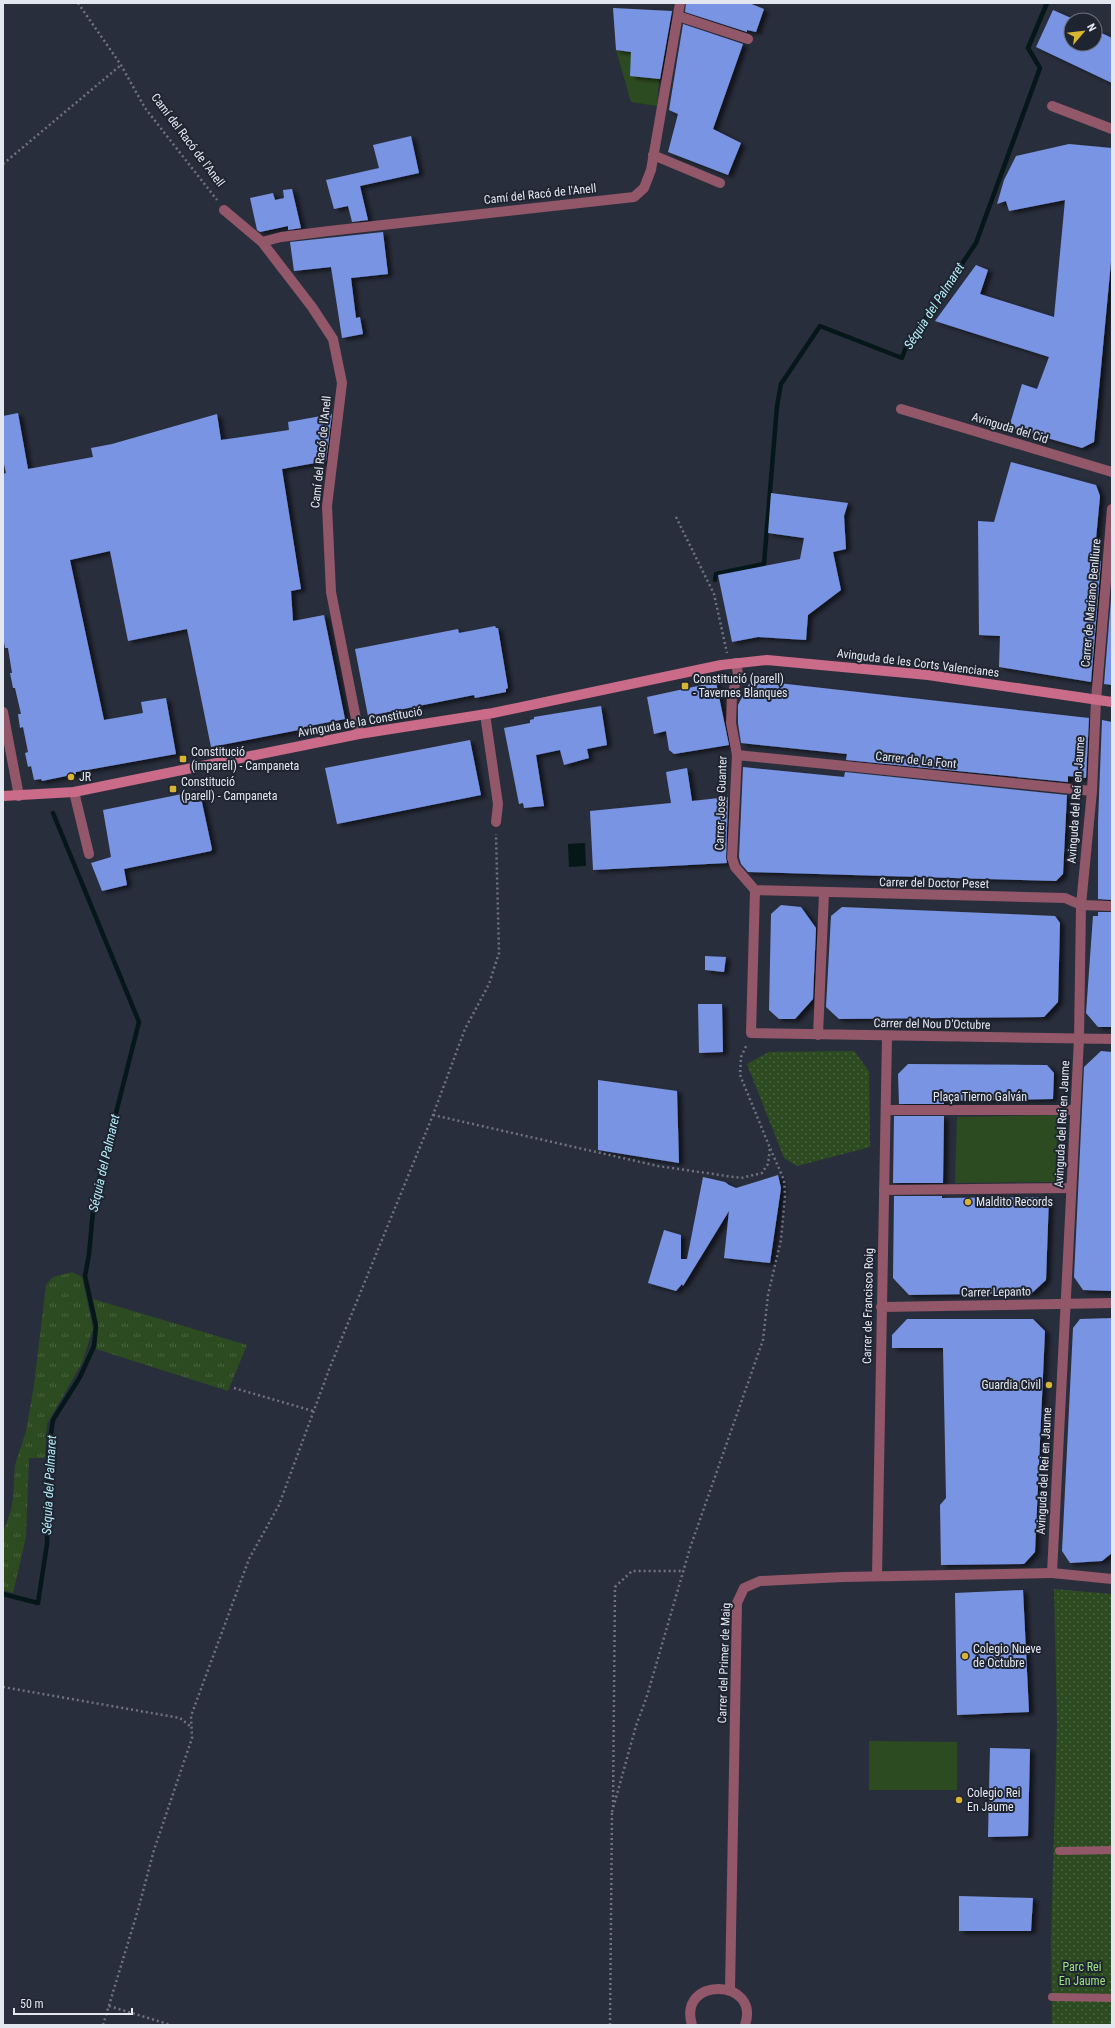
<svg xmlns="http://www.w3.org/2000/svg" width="1115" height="2028" font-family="'Roboto Condensed',sans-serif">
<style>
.grass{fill:url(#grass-tufts)}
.park{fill:url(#park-dots)}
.garden{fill:#2d4b20}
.water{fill:#051719}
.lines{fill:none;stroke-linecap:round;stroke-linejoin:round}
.stream{stroke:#051719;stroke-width:4.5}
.building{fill:#7994e3;filter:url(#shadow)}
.path{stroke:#707480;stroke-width:2.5;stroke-dasharray:2 3;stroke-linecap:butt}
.service{stroke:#925768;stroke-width:8}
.pedestrian{stroke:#925768;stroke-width:10}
.minor{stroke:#925768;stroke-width:10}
.tertiary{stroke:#925768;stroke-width:10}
.secondary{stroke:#c96b89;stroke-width:10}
.poi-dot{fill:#d7b434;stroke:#1f2431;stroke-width:1.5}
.labels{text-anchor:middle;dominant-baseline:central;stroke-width:4;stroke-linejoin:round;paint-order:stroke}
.street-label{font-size:12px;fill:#e3e7f0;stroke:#1f2431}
.poi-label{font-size:12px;fill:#e3e7f0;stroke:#1f2431;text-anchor:start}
.park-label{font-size:12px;fill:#9ee580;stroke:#1f2431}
.water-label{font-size:13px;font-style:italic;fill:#b4eff7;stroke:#1f2431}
</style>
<defs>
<pattern id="grass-tufts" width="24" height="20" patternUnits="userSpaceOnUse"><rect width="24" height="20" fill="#2d4b20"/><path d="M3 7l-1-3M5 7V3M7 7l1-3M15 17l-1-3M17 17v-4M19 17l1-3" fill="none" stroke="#4b6541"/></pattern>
<pattern id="park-dots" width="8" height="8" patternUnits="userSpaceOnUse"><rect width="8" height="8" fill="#2d4b20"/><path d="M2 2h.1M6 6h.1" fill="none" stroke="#4b6541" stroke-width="1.8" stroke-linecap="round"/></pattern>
<filter id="shadow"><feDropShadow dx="4.5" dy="2.5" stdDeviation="2" flood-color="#0009"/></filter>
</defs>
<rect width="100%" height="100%" fill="#292e3c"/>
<path class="grass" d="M72 1272 82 1277 93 1329 82 1363 47 1424 45 1458H29L26 1537 13 1593 3 1590V1532L11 1510 13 1498 15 1465 26 1431 34 1385 46 1285 53 1277Z
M93 1299 247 1345 228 1391 96 1349 98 1325Z"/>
<path class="park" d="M854 1051 869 1071 870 1147 797 1166 784 1158 747 1064 769 1052Z
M1054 1589 1112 1594V2025H1052L1051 1941 1057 1723Z"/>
<path class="garden" d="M616 50 631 52 659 79 657 106 631 102Z
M1058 1115 1055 1182 955 1183 957 1117Z
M869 1741 957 1742V1790H869Z"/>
<path class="water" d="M585 843 586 866 569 867 568 844Z"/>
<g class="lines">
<path class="stream" d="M715 580 716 574 764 564 777 406 781 384 820 326 902 358 906 347 976 243 1040 68 1028 48 1047 3
M3 1594 38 1603 47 1544 49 1447 53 1420 80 1377 94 1346 96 1326 85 1276 89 1254 94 1200 139 1022 53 813"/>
</g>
<path class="building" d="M686 3H749L764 9 756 32 747 30V32L685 12Z
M613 8 672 11 660 79 630 76 631 52 616 50Z
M1053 10 1071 18V44H1095V30L1112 38V83L1036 47Z
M683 24 743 44 713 129 741 143 728 175 668 152 678 114 669 110Z
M411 136 419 173 360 186 368 220 352 222 348 206 334 209 326 180 379 168 373 145Z
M1069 144 1112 148V251L1094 442 1082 448 1009 427 1022 384 1037 389 1049 357 935 321 976 265 988 270 980 294 1054 317 1065 200 1009 211 1006 201 997 204 1004 180 1016 156Z
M292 189 301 228 288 230V226L260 232 257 230 250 198 273 193 275 200 284 198 283 190Z
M383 232 388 274 351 278 356 318 360 317 363 334 342 338 331 267 294 271 290 242Z
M18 413 28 469 93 457 91 448 112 444 217 414 221 440 289 430 288 422 332 414 326 461 282 469 301 589 291 591 293 621 324 615 345 719 304 727V729L211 747 187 629 128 641 110 551 70 560 104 720 143 713 141 702 166 698 176 754 76 772V774L42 781 41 779 34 780 31 766 28 767 25 753 28 752 23 727 20 728 18 714H21L15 688H13L10 673H12L8 648H5L3 637V474L6 473 3 460V416Z
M1011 462 1096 485 1100 496 1094 560 1101 561 1091 682 999 667 1000 636 979 635 978 521 994 522Z
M771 493 848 503 844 516 846 549 833 552 841 590 808 615 806 640 758 637 732 642 718 575 800 559 804 538 768 533Z
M1112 587V685L1104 684Z
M495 626 496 628H498L508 688 506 689V692L475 698 474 695 368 716 355 649 458 629 459 633Z
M751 680 1089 718 1086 778 1068 776V782L846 760 847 754 741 743 738 723V705Z
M716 682 729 745 674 754 669 750 666 731 654 734 647 697Z
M601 706 607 745 587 749 589 758 564 765 560 750 536 755 544 806 524 808 523 803 519 804 504 728 530 723V720L534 719V717Z
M1102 720 1112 722V900L1098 899V822Z
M470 740 481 795 337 824 325 768Z
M743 767 844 777 845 772 1067 795 1063 874 1056 881 748 872 741 864 739 857Z
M687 768 692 801 728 797 726 858 727 863 593 870 590 811 671 803 666 772Z
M192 792 200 793 212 849 211 851 124 869 127 885 102 891 91 863 111 857 103 810Z
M781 905 801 907 816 928 813 999 795 1019H779L769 1010 771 914Z
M842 907 1055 916 1060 923 1058 1002 1044 1017 839 1019 826 1007 831 916Z
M1098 912H1112V1027H1098L1086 1013 1093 916H1098Z
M705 956 726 957 724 972 705 970Z
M698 1004H722L723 1052 699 1053Z
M1101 1051 1112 1052V1291L1083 1290 1074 1277 1084 1067Z
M908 1064 1047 1065 1054 1073 1053 1099 944 1101V1104H899L898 1074Z
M598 1080 677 1091 679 1163 598 1150Z
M894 1116H944L943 1183H893Z
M778 1175 781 1188 770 1263 724 1258 729 1211 683 1286 682 1284 676 1291 648 1283 664 1230 681 1235V1259H687L703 1177 725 1182 729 1185 736 1188Z
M894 1196H942V1198L1049 1197 1046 1280 1032 1293 909 1295 893 1278Z
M1112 1318V1553L1102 1561 1070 1563 1062 1551 1073 1328 1080 1319Z
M907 1319H1033L1045 1331 1035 1552 1024 1564 941 1565 940 1505 946 1498 943 1348H892V1335Z
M1023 1590 1029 1712 957 1715 955 1593Z
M990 1748 1030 1749 1028 1836 988 1837Z
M959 1896 1033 1898 1031 1931H959Z"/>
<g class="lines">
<path class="path" d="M78 3 121 65 145 108 217 200
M3 164 121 65
M676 517 714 594 727 653
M433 1115 658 1166 741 1178 762 1173 768 1164 770 1148 740 1075 741 1057 747 1044
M234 1388 313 1411
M3 1687 180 1718 190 1726
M613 1807 615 1587 632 1571H684
M612 1812 636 1726 647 1696 690 1548 763 1340 768 1295 781 1240 785 1196 784 1180 770 1148
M109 2006 171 2025
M103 2025 138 1910 154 1850 192 1738 191 1716 249 1559 279 1505 330 1367 433 1115 465 1029 489 984 499 953 496 834
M610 2025 612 1812"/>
<path class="service" d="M1059 1851 1112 1850
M1052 1997 1112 1998"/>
<path class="pedestrian" d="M886 1110H1075
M884 1190 1071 1188"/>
<path class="minor" d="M678 16 748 39
M1052 106 1112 129
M653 155 720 183
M224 210 262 242 312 307 333 339 342 383 327 506 331 592 359 734
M262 242 281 237 329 231 634 197 644 188 651 170 680 3
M901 409 1112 472
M736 663 738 674 732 695 731 723 737 755 732 858 735 867 755 890 751 1033 1112 1039
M1096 700 1112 509
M3 712 19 796
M485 714 498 804 496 822
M737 755 1092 791
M74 792 89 854
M755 890 1065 898 1081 905 1112 906
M818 1035 824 893
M881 1307 1112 1303
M877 1576 887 1037
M730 1990 737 1603 744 1588 760 1581 843 1577 1052 1573
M692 2025C677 1976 761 1978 745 2025"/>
<path class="tertiary" d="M1096 700 1092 791 1081 905 1079 1039 1052 1573 1112 1579"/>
<path class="secondary" d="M3 796 74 792 359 734 493 713 721 665 767 660 928 675 1112 702"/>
</g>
<g class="poi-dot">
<rect x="681" y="682" width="8" height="8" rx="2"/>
<rect x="179" y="755" width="8" height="8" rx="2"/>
<circle cx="71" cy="777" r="4"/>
<rect x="169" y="785" width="8" height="8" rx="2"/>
<circle cx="968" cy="1202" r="4"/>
<circle cx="1049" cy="1385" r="4"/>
<circle cx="965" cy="1656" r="4"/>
<circle cx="959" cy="1800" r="4"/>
</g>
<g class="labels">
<g class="street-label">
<text transform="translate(188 140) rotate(53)">Camí del Racó de l'Anell</text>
<text transform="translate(540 194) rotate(-6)">Camí del Racó de l'Anell</text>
<text transform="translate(1010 428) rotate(17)">Avinguda del Cid</text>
<text transform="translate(321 452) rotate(-84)">Camí del Racó de l'Anell</text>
<text transform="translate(1091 603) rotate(-85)">Carrer de Mariano Benlliure</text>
<text transform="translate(918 663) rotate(7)">Avinguda de les Corts Valencianes</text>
<text transform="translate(360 722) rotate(-10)">Avinguda de la Constitució</text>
<text transform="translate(916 760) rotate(6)">Carrer de La Font</text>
<text transform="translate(1076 800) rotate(-86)">Avinguda del Rei en Jaume</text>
<text transform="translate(721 803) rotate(-88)">Carrer Jose Guanter</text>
<text transform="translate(934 883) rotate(1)">Carrer del Doctor Peset</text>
<text transform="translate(932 1024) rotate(1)">Carrer del Nou D'Octubre</text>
<text x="980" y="1097">Plaça Tierno Galván</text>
<text transform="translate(1062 1124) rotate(-87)">Avinguda del Rei en Jaume</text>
<text transform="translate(996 1292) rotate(-1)">Carrer Lepanto</text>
<text transform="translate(868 1306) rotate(-89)">Carrer de Francisco Roig</text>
<text transform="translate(1044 1471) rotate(-87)">Avinguda del Rei en Jaume</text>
<text transform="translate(724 1663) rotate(-88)">Carrer del Primer de Maig</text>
</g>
<g class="poi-label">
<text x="693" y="679">Constitució (parell)<tspan x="693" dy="14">- Tavernes Blanques</tspan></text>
<text x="191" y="752">Constitució<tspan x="191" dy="14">(imparell) - Campaneta</tspan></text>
<text x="79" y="777">JR</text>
<text x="181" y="782">Constitució<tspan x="181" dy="14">(parell) - Campaneta</tspan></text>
<text x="976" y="1202">Maldito Records</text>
<text x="1041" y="1385" text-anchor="end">Guardia Civil</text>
<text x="973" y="1649">Colegio Nueve<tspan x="973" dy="14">de Octubre</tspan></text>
<text x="967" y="1793">Colegio Rei<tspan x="967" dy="14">En Jaume</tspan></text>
</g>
<g class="park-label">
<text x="1082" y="1967">Parc Rei<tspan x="1082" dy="14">En Jaume</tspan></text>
</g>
<g class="water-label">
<text transform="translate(934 306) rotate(-57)">Séquia del Palmaret</text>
<text transform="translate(104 1163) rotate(-77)">Séquia del Palmaret</text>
<text transform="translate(49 1485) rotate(-87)">Séquia del Palmaret</text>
</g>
</g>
<rect width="1115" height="2028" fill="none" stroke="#e3e7f0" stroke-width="8"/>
<g transform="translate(1083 32) rotate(62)"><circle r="19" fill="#1f2431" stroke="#6d727d"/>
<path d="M0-3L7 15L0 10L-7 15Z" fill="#d7b434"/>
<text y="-6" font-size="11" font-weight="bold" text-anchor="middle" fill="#e3e7f0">N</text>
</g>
<path d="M14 2008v6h118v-6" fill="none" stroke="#e3e7f0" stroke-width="2"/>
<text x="20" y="2008" font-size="12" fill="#e3e7f0" stroke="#1f2431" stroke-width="3" paint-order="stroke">50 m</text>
</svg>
